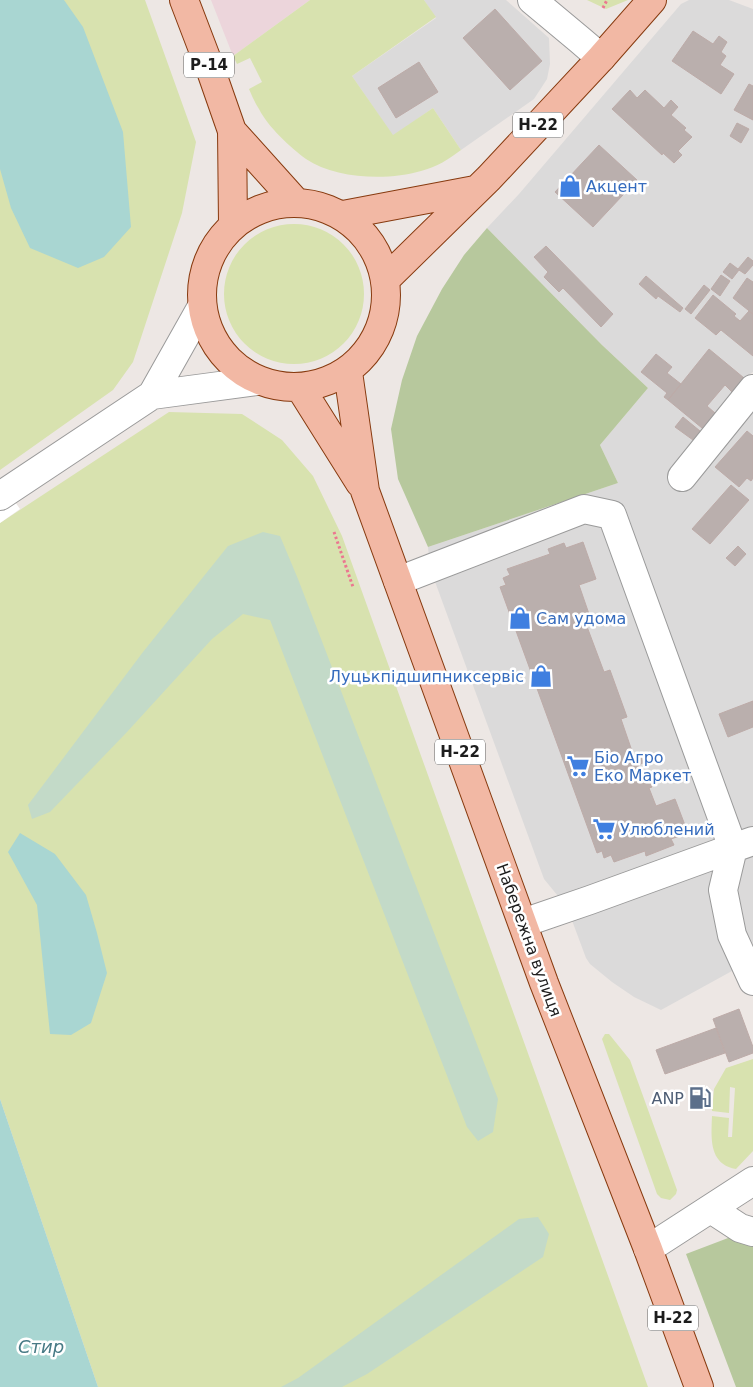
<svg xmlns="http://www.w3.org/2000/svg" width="753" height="1387" font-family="'DejaVu Sans',sans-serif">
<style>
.residential{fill:#dbdada}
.commercial{fill:#ecd5db}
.grass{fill:#d8e2af}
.forest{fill:#b7c89d}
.wetland{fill:#c3dac8}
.water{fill:#a9d6d2}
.pier{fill:#fff}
.building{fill:#baafad;stroke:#bdaba8}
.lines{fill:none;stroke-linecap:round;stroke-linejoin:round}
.minor-casing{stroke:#9a9a9a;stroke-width:30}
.major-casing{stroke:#873a0f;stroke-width:30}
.path{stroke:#eb7790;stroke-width:3;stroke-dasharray:2.5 2.5;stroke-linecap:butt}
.minor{stroke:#fff;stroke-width:28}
.major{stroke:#f2b8a4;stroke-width:28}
.labels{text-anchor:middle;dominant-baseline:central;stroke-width:5;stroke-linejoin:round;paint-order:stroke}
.shield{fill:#fff;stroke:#616161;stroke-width:1}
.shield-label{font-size:15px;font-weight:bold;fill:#1d1d1d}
.shop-label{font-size:16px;fill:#366cbe;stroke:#fff;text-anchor:start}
.street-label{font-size:16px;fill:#1d1d1d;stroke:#fff}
.service-label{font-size:16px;fill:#4e5e75;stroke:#fff;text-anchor:end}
.water-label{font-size:18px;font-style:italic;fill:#477a85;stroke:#fff}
</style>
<rect width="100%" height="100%" fill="#ede7e4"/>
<path class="residential" d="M424 0H506L549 38 550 64 547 79 534 99 461 150 433 108 393 136 352 76 436 18Z
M689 0H729L753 9V372L744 378 693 440 698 445 753 403V955L732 971 661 1010 634 997 612 982 590 964 586 958 567 907 544 879 430 568 428 547 618 483 600 445 648 388 602 345 487 228 519 194 681 4Z"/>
<path class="commercial" d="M211 0H310L233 56Z"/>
<path class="grass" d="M0 0H145L196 142 182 213 133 362 113 390 0 470Z
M310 0H424L436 17 352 76 393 135 433 108 461 150C449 159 437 167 421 171 388 181 335 179 306 159 290 147 268 127 259 109 255 103 252 96 249 89L262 82 250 58 237 64 233 56Z
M587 0H628L606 9Z
M224 294a70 70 0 1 1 140 0a70 70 0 1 1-140 0Z
M169 412 242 414 282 440 313 476 342 536 648 1387H98L0 1099V523Z
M605 1034H609L630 1060 677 1190 676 1194 670 1200 661 1198 657 1194 602 1039Z
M753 1059V1151L736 1169C709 1164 711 1139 712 1116L729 1118 728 1137H732L735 1088 730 1087 729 1113 712 1111 714 1089 726 1068Z"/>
<path class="forest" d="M487 228 602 345 648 388 600 445 618 483 428 547 398 479 391 429 402 380 417 336 442 289 464 255Z
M736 1235 753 1238V1387H736L686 1254Z"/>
<path class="wetland" d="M263 532 280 536 298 579 498 1099 493 1132 478 1141 467 1127 270 620 243 614 212 639 127 732 50 812 32 819 28 805 143 652 228 546Z
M538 1217 549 1234 543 1257 367 1374 342 1387H281L298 1378 519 1219Z"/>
<path class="water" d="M0 0H64L83 27 123 132 131 227 104 257 78 268 30 248 11 208 0 169Z
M20 833 55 854 86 895 97 933 107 973 91 1023 71 1035 50 1034 37 905 8 852Z
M0 1099 98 1387H0Z"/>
<path class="pier" d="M0 481 20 509 0 523Z"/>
<path class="building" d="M495 9 542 61 510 90 463 38Z
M693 31 713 44 719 36 727 42 721 52 726 56 720 65 734 74 721 94 672 61Z
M419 62 438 92 396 118 378 88Z
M749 84 753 86V120L734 110Z
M630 90 637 98 645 90 664 108 671 100 678 107 671 115 686 128 684 130 692 137 678 151 682 155 674 163 663 153 662 155 612 109Z
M737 123 749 129 741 143 730 136Z
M599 145 637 180 593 227 555 192Z
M546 246 613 314 601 327 563 288 559 292 544 277 548 272 534 257Z
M748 257 753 261V265L745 274 739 270 732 279 723 272 730 263 738 269Z
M721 275 730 281 720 296 711 289Z
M646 276 683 308 680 312 658 296 656 299 639 284Z
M747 278 753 282V314L733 298Z
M704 285 710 290 691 314 685 309Z
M713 295 736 314 734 316 740 321 749 311 753 314V356L721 330 716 335 695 318Z
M709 349 744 378 732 392 725 385 707 406 715 413 702 428 668 400Z
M656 354 672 367 667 373 681 384 668 400 664 397 667 393 641 372Z
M683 417 700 431 693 440 675 427Z
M747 431 753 436V478L751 481 747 478 739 487 715 467Z
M731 485 749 500 710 544 692 529Z
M583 542 596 579 579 585 589 614 583 616 604 672 610 670 627 717 621 719 633 754 640 752 643 763 638 765 642 776 647 774 652 787 649 788 656 806 675 799 688 833 671 839 674 845 646 856 645 851 614 862 611 855 604 858 602 851 597 853 500 587 506 585 503 578 510 575 507 569 550 554 548 549 564 543 566 548Z
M738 546 746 554 735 566 726 558Z
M753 701V727L728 737 719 714Z
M739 1009 753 1047V1053L729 1062 713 1019Z
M716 1028 725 1053 665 1074 656 1050Z"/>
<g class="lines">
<defs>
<path id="minor" d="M532 0 580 40 601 58
M152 395 201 308
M682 477 753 389
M0 496 152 395 257 381
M398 581 584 509 612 515 733 848 590 900 523 923
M753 841 733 848 723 890 732 935 753 981
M711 1209 740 1228 753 1232
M648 1249 753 1181"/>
<path id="major" d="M184 0 210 68 232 131 233 224
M232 131 295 201
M202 295a92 92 0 1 1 184 0a92 92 0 1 1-184 0Z
M343 215 475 190
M386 279 489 178 601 58 652 0
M348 372 365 491 544 983 648 1249 699 1387
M301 389 360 483"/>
</defs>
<use href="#minor" class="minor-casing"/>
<use href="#major" class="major-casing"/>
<path class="path" d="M603 8 607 0
M334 532 353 587"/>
<use href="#minor" class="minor"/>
<use href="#major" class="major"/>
</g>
<defs>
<symbol id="shop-bare" viewBox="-9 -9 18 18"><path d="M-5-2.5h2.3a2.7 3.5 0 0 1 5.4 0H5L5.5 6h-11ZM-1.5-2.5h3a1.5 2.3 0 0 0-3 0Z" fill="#3f7fe0" stroke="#fff" stroke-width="2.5" paint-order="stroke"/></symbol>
<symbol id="supermarket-bare" viewBox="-9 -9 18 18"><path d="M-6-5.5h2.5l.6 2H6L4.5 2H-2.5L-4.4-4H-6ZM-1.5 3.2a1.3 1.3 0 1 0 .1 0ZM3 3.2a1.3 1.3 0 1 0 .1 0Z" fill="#3f7fe0" stroke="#fff" stroke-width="2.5" paint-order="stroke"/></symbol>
<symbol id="fuel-bare" viewBox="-9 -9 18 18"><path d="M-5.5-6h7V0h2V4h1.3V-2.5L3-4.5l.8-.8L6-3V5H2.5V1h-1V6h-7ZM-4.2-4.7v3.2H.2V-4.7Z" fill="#5c6f8a" stroke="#fff" stroke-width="2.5" paint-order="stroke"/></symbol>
</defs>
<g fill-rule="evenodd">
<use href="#shop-bare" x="554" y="170" width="32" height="32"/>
<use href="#shop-bare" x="504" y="602" width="32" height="32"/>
<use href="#shop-bare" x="525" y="660" width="32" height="32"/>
<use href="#supermarket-bare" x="562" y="750" width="32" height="32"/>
<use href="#supermarket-bare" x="588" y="813" width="32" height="32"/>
<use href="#fuel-bare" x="684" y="1082" width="32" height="32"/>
</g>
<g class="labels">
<g class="shield">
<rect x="184" y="52.5" width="50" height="25" rx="4"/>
<rect x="513" y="112.5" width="50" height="25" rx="4"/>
<rect x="435" y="739.5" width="50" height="25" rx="4"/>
<rect x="648" y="1305.5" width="50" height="25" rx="4"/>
</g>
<g class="shield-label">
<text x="209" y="65">Р-14</text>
<text x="538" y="125">Н-22</text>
<text x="460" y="752">Н-22</text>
<text x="673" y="1318">Н-22</text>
</g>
<g class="shop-label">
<text x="586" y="186">Акцент</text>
<text x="536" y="618">Сам удома</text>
<text x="524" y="676" text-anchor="end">Луцькпідшипниксервіс</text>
<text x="594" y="757">Біо Агро<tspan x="594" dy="18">Еко Маркет</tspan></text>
<text x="620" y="829">Улюблений</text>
</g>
<g class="street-label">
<text transform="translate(529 940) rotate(70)">Набережна вулиця</text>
</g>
<g class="service-label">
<text x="684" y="1098">ANP</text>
</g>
<g class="water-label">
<text x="41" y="1346">Стир</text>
</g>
</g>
</svg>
